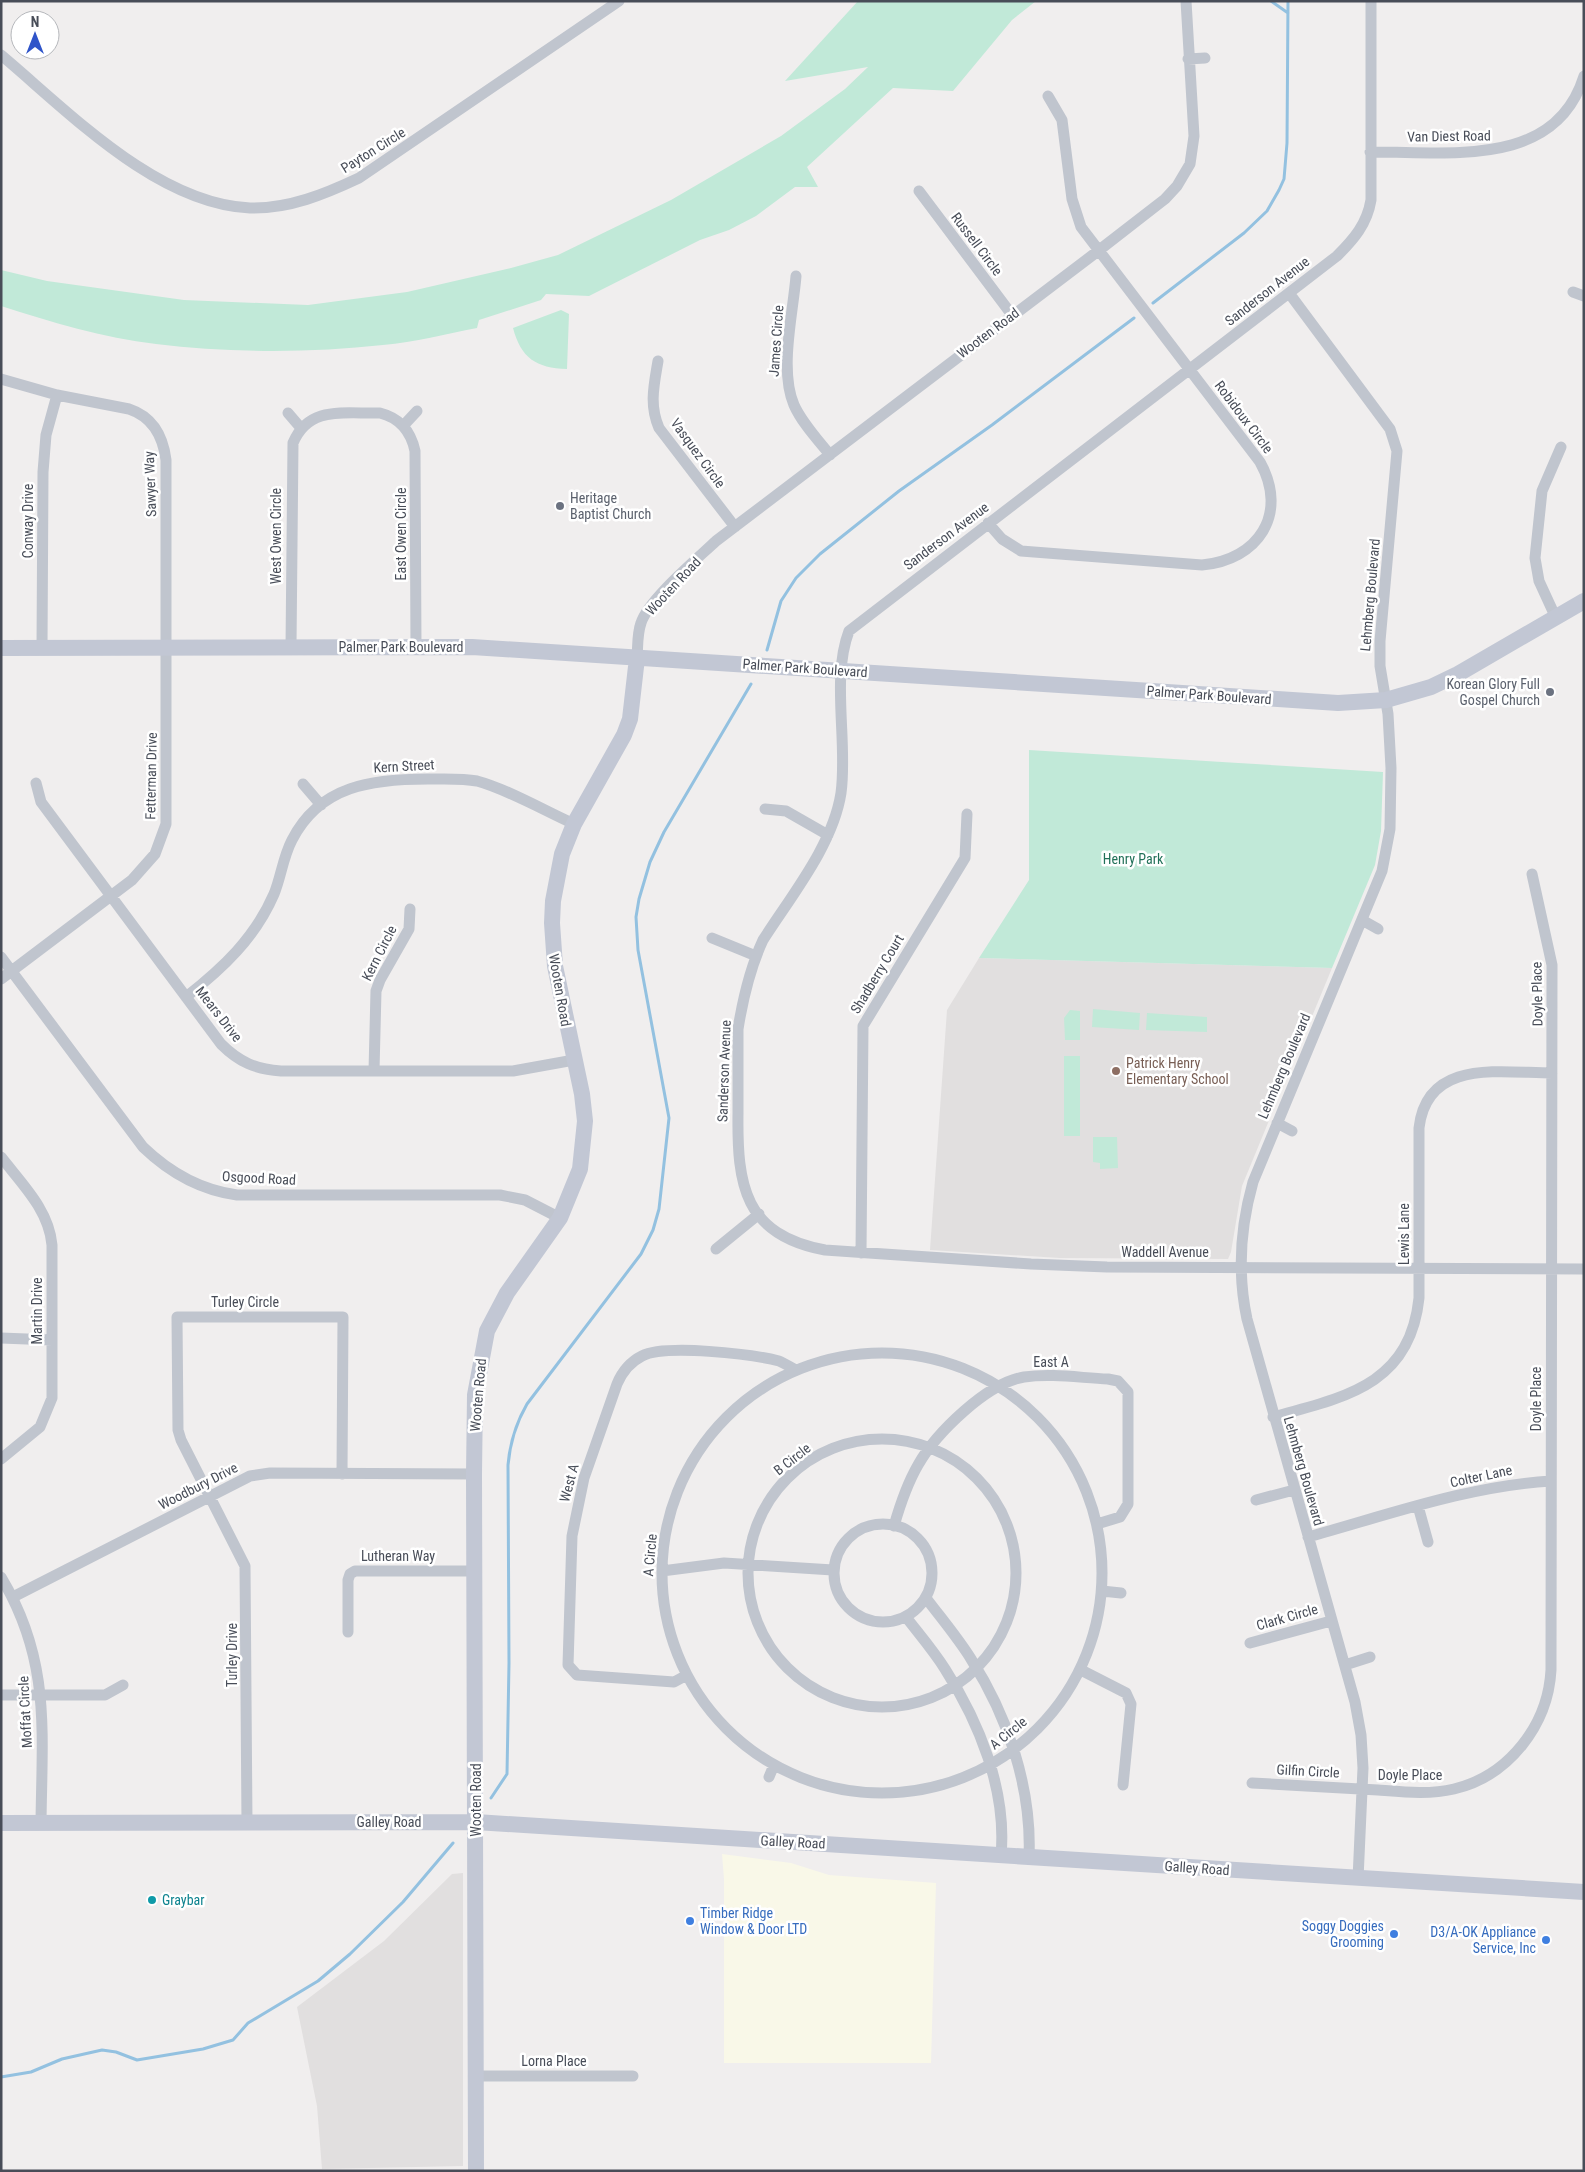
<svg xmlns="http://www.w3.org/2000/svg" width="1585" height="2172" font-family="'Roboto Condensed',sans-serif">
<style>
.commercial{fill:#f9f8e8}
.education{fill:#e1dfdf}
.green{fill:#c1e9d8}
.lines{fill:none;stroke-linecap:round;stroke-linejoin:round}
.stream{stroke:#93c1e0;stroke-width:3}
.street{stroke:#c0c5ce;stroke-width:11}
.secondary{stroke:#c2c7d4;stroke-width:16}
.worship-dot{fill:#6b7280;stroke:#fff;stroke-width:2}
.education-dot{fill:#8d6e63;stroke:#fff;stroke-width:2}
.culture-dot{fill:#0f9aa8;stroke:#fff;stroke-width:2}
.shop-dot{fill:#3f7fe0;stroke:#fff;stroke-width:2}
.labels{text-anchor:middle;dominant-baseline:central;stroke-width:5;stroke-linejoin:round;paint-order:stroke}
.street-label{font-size:14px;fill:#484d58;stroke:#fff}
.worship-label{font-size:14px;fill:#5b616d;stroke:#fff;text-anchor:start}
.park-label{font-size:14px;fill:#227159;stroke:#fff}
.education-label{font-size:14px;fill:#785e54;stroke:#fff;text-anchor:start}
.culture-label{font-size:14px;fill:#0d838f;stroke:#fff;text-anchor:start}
.shop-label{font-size:14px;fill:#366cbe;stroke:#fff;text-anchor:end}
</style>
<rect width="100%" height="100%" fill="#f0eeee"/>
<path class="commercial" d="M722 1854 791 1863 829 1875 936 1883 931 2063H724V1879Z"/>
<path class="education" d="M979 958 1332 968 1242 1186 1231 1252 1228 1259 1060 1258 930 1250 947 1010Z
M463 1873V2166L322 2169 317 2106 297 2007 384 1941 452 1874Z"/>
<path class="green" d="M858 1H1036L1012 20 953 91 893 88 807 167 818 187H795L756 216 729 230 700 240 589 296 546 294 541 300 479 320 477 328C446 334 415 342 383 345 309 353 231 353 156 344 103 338 51 322 1 306V270L47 281 184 300 308 305 407 292 511 268 558 255 671 200 781 136 845 89 868 67 785 81Z
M561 310 569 314 567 369C536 368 521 358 513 328Z
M1029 750 1383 772 1381 831 1375 865 1332 968 979 958 1029 880Z
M1093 1009 1140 1013 1139 1030 1092 1027Z
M1070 1010 1080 1011V1040H1065L1064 1018Z
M1147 1013 1207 1017V1032L1146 1030Z
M1064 1056H1080V1136H1064Z
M1093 1137H1117L1118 1168 1100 1169V1163L1093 1162Z"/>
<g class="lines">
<path class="stream" d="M1271 1 1288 13
M1153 303 1244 233 1267 211 1279 190 1284 179 1287 143 1288 1
M767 650 781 601 796 578 820 554 899 491 992 425 1134 318
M491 1798 507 1774 509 1663 508 1465C510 1442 516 1423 527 1404L641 1254 653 1230 659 1209 669 1118 638 950 636 917 639 899 650 862 664 832 751 684
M1 2077 31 2072 62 2059 102 2050 116 2052 137 2060 203 2049 233 2040 248 2023 318 1981 350 1954 403 1902 453 1843"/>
<path class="street" d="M1371 1V200C1367 224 1354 239 1337 256L849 631C831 678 848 743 841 793 833 845 791 896 763 940 750 968 743 998 738 1029 738 1057 738 1085 738 1113 737 1185 744 1235 825 1250L1031 1264 1107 1267 1584 1269
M1 55C69 112 157 204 250 208 289 209 325 194 359 178L619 1
M1188 59 1205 58
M1370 152C1446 151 1555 170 1584 76
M919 191 1012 315
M796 276C793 314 779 370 794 405 802 423 818 440 830 455
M1573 292 1584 296
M1289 293 1390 429 1397 451 1380 641V666L1388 714 1391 768 1390 829 1382 871 1253 1182C1240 1228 1237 1272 1247 1319L1355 1702 1361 1735 1363 1768 1358 1879
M658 361C654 385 649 405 659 428L735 527
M1 379 57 395 129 409C153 417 163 436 166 460V824L155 854 132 880 1 979
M288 413 300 427
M403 426 417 411
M988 523 1002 539 1021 551 1202 565C1258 560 1289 514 1260 462L1081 227 1072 199 1062 120 1048 96
M1556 618 1539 581 1535 558 1542 491 1561 447
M42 647 43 472 46 435 57 395
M291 647 293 443C309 405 344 414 380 413 400 418 411 432 415 451L416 646
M637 658C638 646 637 634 641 623 648 600 697 559 716 541L1098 251 1165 199 1177 186 1190 164 1194 136 1186 1
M36 783 41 802 221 1044C239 1062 255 1069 281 1071H513L574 1060
M303 784 321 805
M765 809 786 811 828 835
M1362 920 1378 929
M712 938 756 956
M1 957 143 1147C170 1173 200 1190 237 1195H500L525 1200 560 1218
M186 997C223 968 255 938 274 894 281 877 283 857 292 840 320 785 373 779 428 779 444 779 462 778 477 781 507 789 545 811 574 824
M374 1071 376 991 380 980 409 929 410 909
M1277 1123 1292 1131
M1 1157C22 1184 49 1210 52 1245V1398L40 1427 1 1459
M716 1249 759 1214
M861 1253 863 1026 965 858 967 814
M1 1338 52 1340
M662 1573a220 220 0 1 1 440 0a220 220 0 1 1-440 0Z
M1273 1417C1345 1397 1410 1385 1419 1298V1128C1427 1058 1501 1073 1552 1073
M748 1573a134 134 0 1 1 268 0a134 134 0 1 1-268 0Z
M1256 1500 1294 1490
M1418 1506 1428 1542
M834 1573a49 49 0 1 1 98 0a49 49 0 1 1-98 0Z
M894 1526C900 1505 907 1484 918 1465 936 1433 987 1383 1024 1377 1052 1373 1081 1378 1108 1379L1118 1381 1128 1392V1504L1120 1517 1097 1524
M1308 1537C1388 1515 1468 1486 1551 1481
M662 1571 724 1563 833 1570
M1 1577C51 1660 42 1731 41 1823
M1102 1591 1121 1593
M13 1597 250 1476 270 1473 474 1474
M926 1598C941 1618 958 1638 971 1659 1008 1717 1032 1788 1029 1857
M906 1617C919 1634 933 1650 945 1669 979 1722 1007 1790 1001 1855
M348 1632V1580L350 1574 355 1571H475
M1250 1643 1331 1621
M1345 1665 1370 1657
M1081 1670 1126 1693 1131 1704 1123 1785
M687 1675 674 1682 577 1675 568 1665 572 1536 584 1478 617 1384C622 1372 630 1362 642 1356 665 1344 752 1354 779 1361 784 1363 790 1367 796 1370
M1 1695H105L123 1685
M769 1777 774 1765
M1252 1783C1294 1785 1336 1788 1378 1790 1403 1792 1429 1795 1454 1789 1509 1776 1548 1725 1551 1670L1552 965 1532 874
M247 1823 245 1566 181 1440 178 1430 177 1317H343L342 1474
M475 2076H633"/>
<path class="secondary" d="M1 648 472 647 1338 703 1386 700 1431 687 1458 674 1584 601
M1 1823 476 1822 1584 1892
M476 2171 474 1474 475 1395 487 1331 507 1293 560 1218 580 1169 585 1121 582 1094 555 966 552 923 553 901 562 854 574 824 624 735 630 719 637 658"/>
</g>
<g class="worship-dot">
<circle cx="560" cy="506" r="5"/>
<circle cx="1550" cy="692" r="5"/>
</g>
<circle class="education-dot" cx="1116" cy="1071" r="5"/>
<circle class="culture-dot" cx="152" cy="1900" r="5"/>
<g class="shop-dot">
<circle cx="690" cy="1921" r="5"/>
<circle cx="1394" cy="1934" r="5"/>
<circle cx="1546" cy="1940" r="5"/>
</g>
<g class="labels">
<g class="street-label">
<text transform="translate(1449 136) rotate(-1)">Van Diest Road</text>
<text transform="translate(373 150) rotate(-32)">Payton Circle</text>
<text transform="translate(977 244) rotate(53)">Russell Circle</text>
<text transform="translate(1267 291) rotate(-38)">Sanderson Avenue</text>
<text transform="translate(988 333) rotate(-37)">Wooten Road</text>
<text transform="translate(776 341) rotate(-86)">James Circle</text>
<text transform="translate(1244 417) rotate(53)">Robidoux Circle</text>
<text transform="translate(698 453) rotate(54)">Vasquez Circle</text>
<text transform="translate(150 484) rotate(-92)">Sawyer Way</text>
<text transform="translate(28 521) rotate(-90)">Conway Drive</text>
<text transform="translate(401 534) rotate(-90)">East Owen Circle</text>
<text transform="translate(276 536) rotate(-90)">West Owen Circle</text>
<text transform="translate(946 536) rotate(-37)">Sanderson Avenue</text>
<text transform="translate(673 586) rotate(-47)">Wooten Road</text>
<text transform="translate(1370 595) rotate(-85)">Lehmberg Boulevard</text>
<text x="401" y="647">Palmer Park Boulevard</text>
<text transform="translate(805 668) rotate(4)">Palmer Park Boulevard</text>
<text transform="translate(1209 695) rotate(4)">Palmer Park Boulevard</text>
<text transform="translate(404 766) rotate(-3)">Kern Street</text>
<text transform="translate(151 776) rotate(-89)">Fetterman Drive</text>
<text transform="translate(379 953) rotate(-63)">Kern Circle</text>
<text transform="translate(877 974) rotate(-59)">Shadberry Court</text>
<text transform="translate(560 990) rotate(80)">Wooten Road</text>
<text transform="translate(1537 994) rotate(-91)">Doyle Place</text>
<text transform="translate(219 1014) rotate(52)">Mears Drive</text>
<text transform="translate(1284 1066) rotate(-67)">Lehmberg Boulevard</text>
<text transform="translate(724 1071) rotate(-88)">Sanderson Avenue</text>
<text transform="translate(259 1178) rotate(3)">Osgood Road</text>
<text transform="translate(1404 1234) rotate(-90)">Lewis Lane</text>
<text x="1165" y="1252">Waddell Avenue</text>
<text x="245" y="1302">Turley Circle</text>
<text transform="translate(37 1311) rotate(-90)">Martin Drive</text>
<text x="1051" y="1362">East A</text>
<text transform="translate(478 1395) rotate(-85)">Wooten Road</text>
<text transform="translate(1536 1399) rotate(-90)">Doyle Place</text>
<text transform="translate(792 1459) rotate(-38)">B Circle</text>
<text transform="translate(1304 1471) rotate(74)">Lehmberg Boulevard</text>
<text transform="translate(1481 1476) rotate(-12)">Colter Lane</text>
<text transform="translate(569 1483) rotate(-75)">West A</text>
<text transform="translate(198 1486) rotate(-27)">Woodbury Drive</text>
<text transform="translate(650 1555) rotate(-85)">A Circle</text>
<text x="398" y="1556">Lutheran Way</text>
<text transform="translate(1287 1617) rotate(-16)">Clark Circle</text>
<text transform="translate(232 1655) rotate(-90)">Turley Drive</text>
<text transform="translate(25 1712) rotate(-93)">Moffat Circle</text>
<text transform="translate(1008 1733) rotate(-39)">A Circle</text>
<text transform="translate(1308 1771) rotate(3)">Gilfin Circle</text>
<text x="1410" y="1775">Doyle Place</text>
<text transform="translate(476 1800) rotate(-90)">Wooten Road</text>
<text x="389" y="1822">Galley Road</text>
<text transform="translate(793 1842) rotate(3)">Galley Road</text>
<text transform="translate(1197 1868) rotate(4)">Galley Road</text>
<text x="554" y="2061">Lorna Place</text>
</g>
<g class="worship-label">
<text x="570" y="498">Heritage<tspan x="570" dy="16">Baptist Church</tspan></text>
<text x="1540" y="684" text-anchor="end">Korean Glory Full<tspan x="1540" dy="16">Gospel Church</tspan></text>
</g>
<g class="park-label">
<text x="1133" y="859">Henry Park</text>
</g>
<g class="education-label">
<text x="1126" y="1063">Patrick Henry<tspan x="1126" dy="16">Elementary School</tspan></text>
</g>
<g class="culture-label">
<text x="162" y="1900">Graybar</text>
</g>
<g class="shop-label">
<text x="700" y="1913" text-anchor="start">Timber Ridge<tspan x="700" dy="16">Window &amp; Door LTD</tspan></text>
<text x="1384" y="1926">Soggy Doggies<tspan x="1384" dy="16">Grooming</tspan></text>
<text x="1536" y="1932">D3/A-OK Appliance<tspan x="1536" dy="16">Service, Inc</tspan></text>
</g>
</g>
<rect width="1585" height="2172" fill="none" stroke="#484d58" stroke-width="5"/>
<g transform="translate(35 35)"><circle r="24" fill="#ffffff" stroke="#b6b8bc"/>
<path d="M0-4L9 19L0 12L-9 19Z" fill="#2f54c9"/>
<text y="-8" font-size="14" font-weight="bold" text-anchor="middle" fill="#484d58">N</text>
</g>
</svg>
